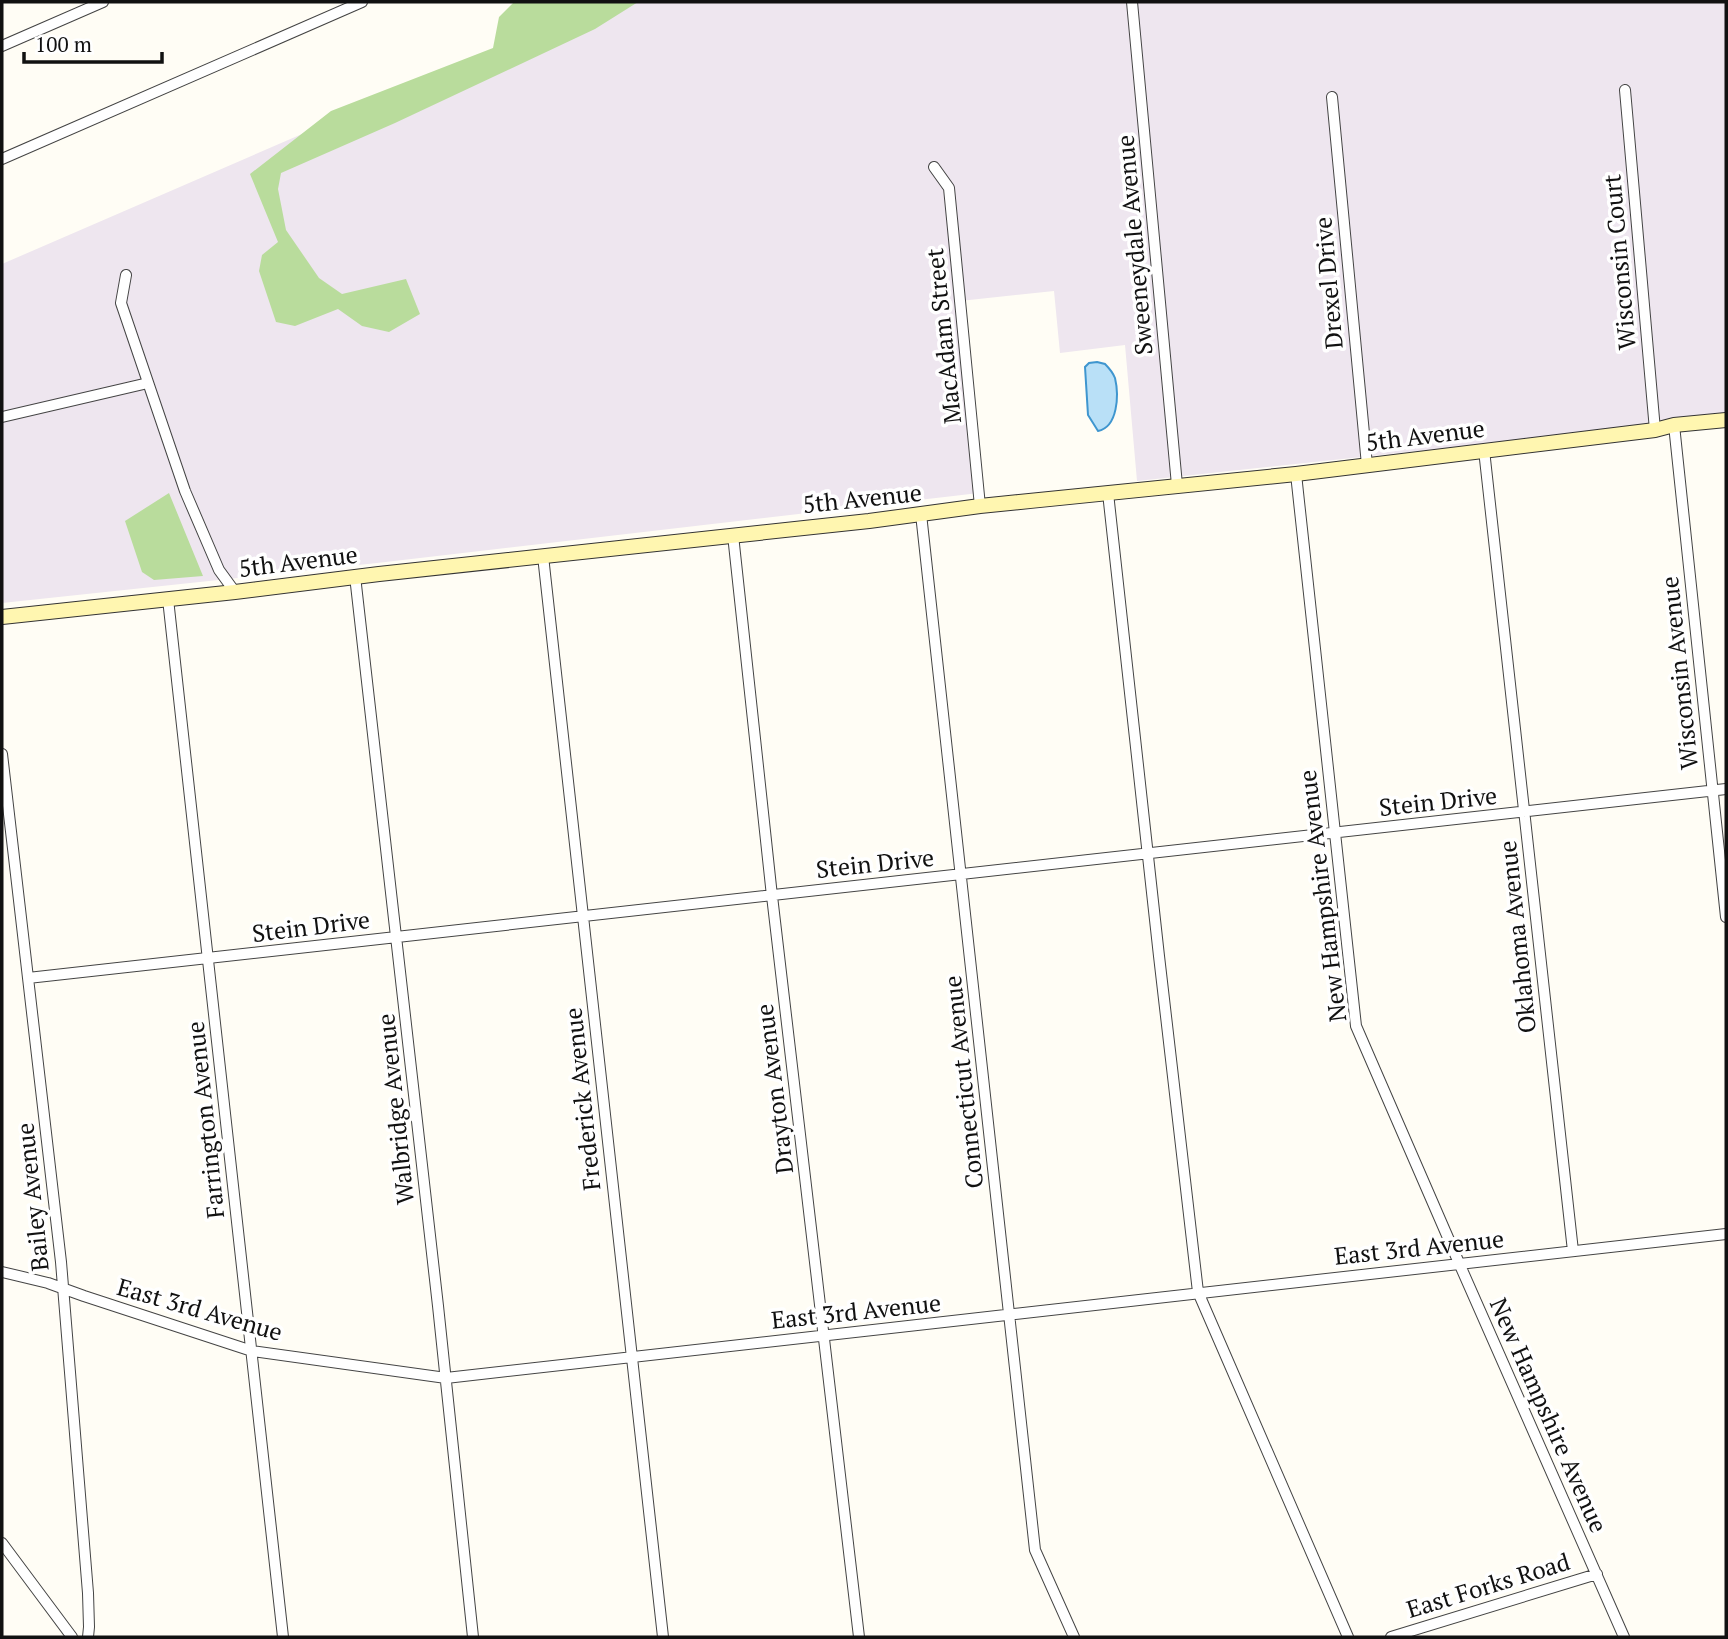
<svg xmlns="http://www.w3.org/2000/svg" width="1728" height="1639" font-family="'PT Serif',serif">
<style>
.industrial{fill:#eee6ef}
.forest{fill:#b9dc9c}
.water{fill:#b9e0f7;stroke:#3f96cf;stroke-width:2}
.lines{fill:none;stroke-linecap:round;stroke-linejoin:round}
.minor-casing{stroke:#444;stroke-width:12}
.secondary-casing{stroke:#333;stroke-width:16}
.minor{stroke:#fff;stroke-width:10}
.secondary{stroke:#fff6b0;stroke-width:14}
.labels{text-anchor:middle;dominant-baseline:central;stroke-width:7;stroke-linejoin:round;paint-order:stroke}
.street-label{font-size:24px;fill:#111;stroke:#fff}
</style>
<rect width="100%" height="100%" fill="#fffdf5"/>
<path class="industrial" d="M607 2H1726V418L1137 481 1125 345 1060 353 1054 291 960 301 979 493 377 563 2 603V264Z"/>
<path class="forest" d="M514 2H638L595 29 395 123 281 173 278 189 286 230 319 278 342 294 406 279 420 314 389 332 362 326 338 309 295 326 276 322 259 271 262 255 278 242 250 174 331 111 493 48 499 17Z
M169 493 203 576 154 580 142 572 125 521Z"/>
<path class="water" d="M1097 362 1105 364C1109 368 1113 373 1115 378 1119 395 1118 427 1098 431L1088 415 1085 367 1089 363Z"/>
<g class="lines">
<defs>
<path id="minor" d="M1132 2 1177 485
M2 46 103 2
M1625 90 1655 430
M1332 97 1367 465
M2 159 362 2
M934 167 949 188 980 506
M126 275 121 303 185 491 219 570 235 592
M2 417 148 383
M1674 425 1726 917
M1484 450 1573 1251
M1296 474 1356 1026 1459 1263 1624 1637
M1108 493 1159 956 1198 1292 1348 1637
M921 514 1035 1550 1074 1637
M733 535 772 896 859 1637
M543 556 663 1637
M355 576C396 930 437 1283 473 1637
M168 599 283 1637
M2 754 61 1262 88 1593 89 1627 88 1637
M28 978 1726 789
M2 1272 48 1283 84 1296 252 1351 446 1378 1726 1234
M2 1543 72 1637
M1391 1637 1597 1574"/>
<path id="secondary" d="M2 617 235 592 379 574 869 521 980 506 1296 474 1655 430 1674 425 1726 420"/>
</defs>
<use href="#minor" class="minor-casing"/>
<use href="#secondary" class="secondary-casing"/>
<use href="#minor" class="minor"/>
<use href="#secondary" class="secondary"/>
</g>
<g class="labels">
<g class="street-label">
<text transform="translate(1134 245) rotate(-95)">Sweeneydale Avenue</text>
<text transform="translate(1619 262) rotate(-95)">Wisconsin Court</text>
<text transform="translate(1328 283) rotate(-95)">Drexel Drive</text>
<text transform="translate(943 336) rotate(-96)">MacAdam Street</text>
<text transform="translate(1425 435) rotate(-7)">5th Avenue</text>
<text transform="translate(862 498) rotate(-6)">5th Avenue</text>
<text transform="translate(298 561) rotate(-7)">5th Avenue</text>
<text transform="translate(1679 673) rotate(-96)">Wisconsin Avenue</text>
<text transform="translate(1438 801) rotate(-6)">Stein Drive</text>
<text transform="translate(875 863) rotate(-6)">Stein Drive</text>
<text transform="translate(1322 896) rotate(-97)">New Hampshire Avenue</text>
<text transform="translate(311 926) rotate(-7)">Stein Drive</text>
<text transform="translate(1517 937) rotate(-96)">Oklahoma Avenue</text>
<text transform="translate(963 1082) rotate(-96)">Connecticut Avenue</text>
<text transform="translate(774 1089) rotate(-97)">Drayton Avenue</text>
<text transform="translate(582 1099) rotate(-96)">Frederick Avenue</text>
<text transform="translate(395 1109) rotate(-96)">Walbridge Avenue</text>
<text transform="translate(205 1120) rotate(-96)">Farrington Avenue</text>
<text transform="translate(32 1197) rotate(-96)">Bailey Avenue</text>
<text transform="translate(1419 1247) rotate(-6)">East 3rd Avenue</text>
<text transform="translate(200 1309) rotate(16)">East 3rd Avenue</text>
<text transform="translate(856 1311) rotate(-6)">East 3rd Avenue</text>
<text transform="translate(1549 1415) rotate(66)">New Hampshire Avenue</text>
<text transform="translate(1488 1585) rotate(-17)">East Forks Road</text>
</g>
</g>
<rect width="1728" height="1639" fill="none" stroke="#111111" stroke-width="7"/>
<path d="M24 52v10h138v-10" fill="none" stroke="#111111" stroke-width="3.5"/>
<text x="35" y="52" font-size="21" fill="#111111" stroke="#ffffff" stroke-width="5" paint-order="stroke">100 m</text>
</svg>
